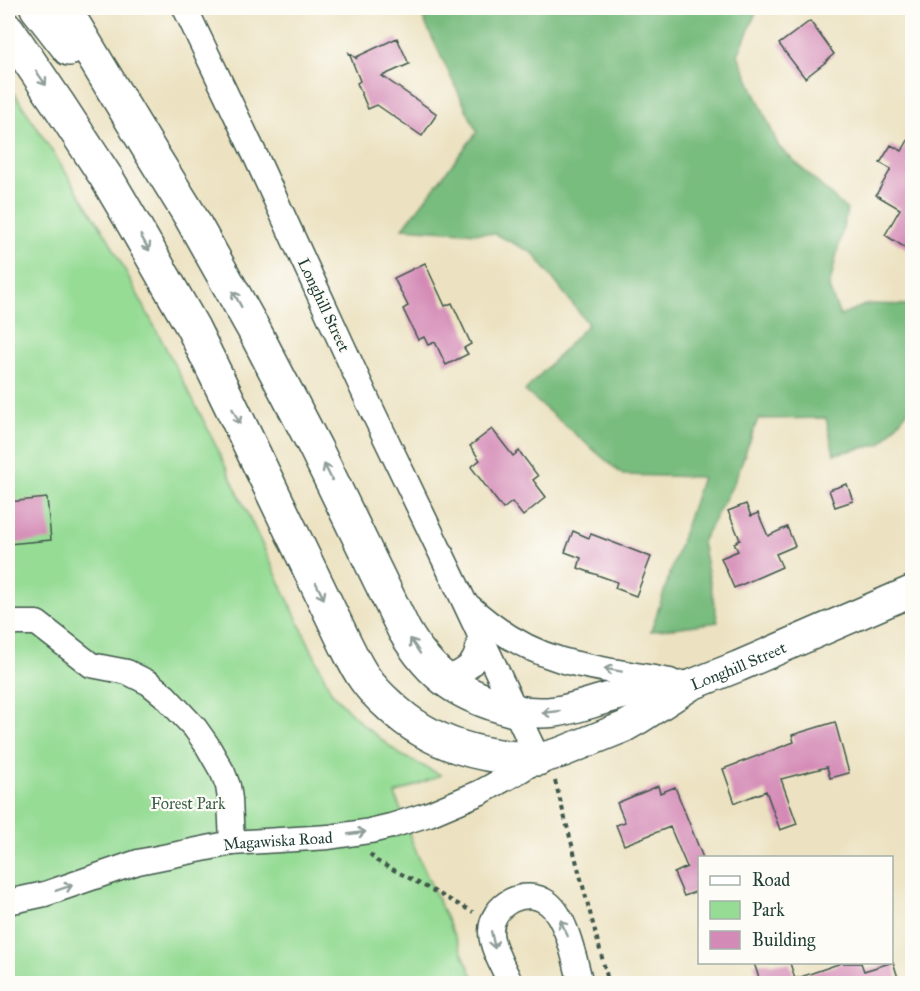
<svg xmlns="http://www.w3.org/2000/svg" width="920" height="991" font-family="'IM FELL Great Primer',serif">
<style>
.green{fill:#96dc95;stroke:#5a8c64;stroke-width:1.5}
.forest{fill:#78bc7e;stroke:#4c7c59;stroke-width:1.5}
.building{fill:#d48ab6}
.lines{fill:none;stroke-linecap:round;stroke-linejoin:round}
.minor-casing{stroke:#3e5649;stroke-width:27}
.major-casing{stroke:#3e5649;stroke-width:33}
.highway-casing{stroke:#3e5649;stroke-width:36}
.path{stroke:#3e5649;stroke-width:4;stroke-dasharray:4.5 4.5;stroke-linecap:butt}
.minor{stroke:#fff;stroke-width:24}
.major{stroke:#fff;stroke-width:30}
.highway{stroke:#fff;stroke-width:33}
.oneway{stroke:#8f9e9a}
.labels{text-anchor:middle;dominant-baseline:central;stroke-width:4.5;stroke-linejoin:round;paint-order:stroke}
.street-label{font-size:16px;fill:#1f3d34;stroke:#fdfcf7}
.park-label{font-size:16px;fill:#375d47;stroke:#fdfcf7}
</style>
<rect width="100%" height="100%" fill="#fdfcf7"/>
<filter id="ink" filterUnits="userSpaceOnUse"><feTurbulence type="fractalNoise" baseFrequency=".0167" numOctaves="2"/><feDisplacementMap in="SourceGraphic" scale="12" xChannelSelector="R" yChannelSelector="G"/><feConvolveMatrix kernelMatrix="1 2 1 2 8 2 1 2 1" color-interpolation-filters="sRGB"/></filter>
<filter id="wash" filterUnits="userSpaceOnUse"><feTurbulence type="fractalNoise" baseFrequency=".008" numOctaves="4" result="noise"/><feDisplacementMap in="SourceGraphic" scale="24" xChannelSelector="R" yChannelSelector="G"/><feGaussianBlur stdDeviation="1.35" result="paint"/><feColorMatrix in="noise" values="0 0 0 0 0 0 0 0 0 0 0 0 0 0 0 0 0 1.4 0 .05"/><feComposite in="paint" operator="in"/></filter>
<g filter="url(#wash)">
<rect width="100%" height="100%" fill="#ece2c1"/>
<path class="green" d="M8 83 108 238 205 423 332 693 362 724 401 755 441 775 395 794 414 847 476 983H8Z"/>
<path class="forest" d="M418 8H758L738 55 779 147 847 210 829 288 840 316 867 304 912 305V406L881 444 834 454 826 418 758 419 734 483 702 542 718 622 651 631 702 477 623 475 525 391 588 324 533 253 495 234 403 228 477 132Z"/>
<g id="blocks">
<path class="building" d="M810 21 834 54 827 60V61L805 78 779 44Z
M397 38 409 64 382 76 437 114 422 136 377 105 368 109 357 83 360 81 349 53 357 59 356 57Z
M912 133V252L885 235 900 209 876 195 891 169 880 163 891 145 902 151Z
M425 263 445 306 452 303 471 344 464 348 468 354 446 365 435 342 428 345 424 337 418 340 403 309 408 306 394 278Z
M492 429 513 456 519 451 538 476 533 480 546 497 523 516 512 502 503 509 471 467 480 460 470 446Z
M847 484 853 501 835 507 829 490Z
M47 498 51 540 8 544V502Z
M746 504 751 516 758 513 768 536 787 527 795 546 776 554 782 567 734 588 721 558 738 551 734 543 740 540 728 511Z
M573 531 589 538 591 534 651 557 636 596 615 588 617 582 578 568 581 558 565 552Z
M835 722 849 773 830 778 827 767 781 779 797 824 780 830 766 791 735 803 723 769 794 742 792 735Z
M658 786 660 793 675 787 703 858H699V893L698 891 684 896 674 873 687 867 670 827 624 845 616 825 625 822 617 803Z
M893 962 900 984H761L754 963H790L795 979 841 963H861L864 971Z"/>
</g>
</g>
<g filter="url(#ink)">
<use href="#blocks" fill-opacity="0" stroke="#3e5649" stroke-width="1.5"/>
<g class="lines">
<defs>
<g id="minor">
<path d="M470 607C496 631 528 650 561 660 596 670 635 674 670 681"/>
<path d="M8 623H37L91 665 127 672 149 683 165 696 195 728 207 745 223 773 228 786 230 799 232 843"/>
<path d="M444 679C470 671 478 662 480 635"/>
<path id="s1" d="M8 902 45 894 138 862 232 843 329 837 370 831 391 826 429 814 481 792 519 771 538 759 464 601 372 410 256 157 185 8"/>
<path d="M511 984C504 969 491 947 491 932 491 904 525 886 548 903 567 917 575 962 581 984"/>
</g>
<g id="major">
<path d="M514 710C556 718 576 706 615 696 637 689 662 688 685 686"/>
<path id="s2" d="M538 759 562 752 624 727 638 719 691 685 739 666 912 591"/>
</g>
<path id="highway" d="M37 8 69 49
M64 8 152 154 189 214 254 330 316 449 404 630C432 678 461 696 514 710
M8 30 59 105 106 177 129 216 193 328 231 406 345 643C351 655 357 668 365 679 372 689 381 698 390 706 431 745 482 758 538 759"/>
</defs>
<use href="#minor" class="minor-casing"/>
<use href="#major" class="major-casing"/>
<use href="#highway" class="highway-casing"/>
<path class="path" d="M555 781 609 984
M370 854 377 861 473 912"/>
<use href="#minor" class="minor"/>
<use href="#major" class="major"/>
<use href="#highway" class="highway"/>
</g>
<defs><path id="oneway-shaft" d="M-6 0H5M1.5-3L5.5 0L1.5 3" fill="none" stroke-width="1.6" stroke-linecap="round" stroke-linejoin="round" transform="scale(1.5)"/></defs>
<g class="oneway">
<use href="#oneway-shaft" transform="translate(41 78) rotate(55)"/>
<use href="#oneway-shaft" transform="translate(145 243) rotate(61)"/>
<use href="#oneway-shaft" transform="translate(237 299) rotate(-119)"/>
<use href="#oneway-shaft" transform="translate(236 416) rotate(64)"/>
<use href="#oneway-shaft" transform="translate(328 472) rotate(-116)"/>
<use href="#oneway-shaft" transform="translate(320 591) rotate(64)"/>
<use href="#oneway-shaft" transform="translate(415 646) rotate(-124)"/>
<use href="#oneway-shaft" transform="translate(613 670) rotate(-170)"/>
<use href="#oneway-shaft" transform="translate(551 712) rotate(174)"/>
<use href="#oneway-shaft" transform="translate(357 833) rotate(-8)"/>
<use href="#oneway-shaft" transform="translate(64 888) rotate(-19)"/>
<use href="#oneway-shaft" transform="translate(564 928) rotate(-115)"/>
<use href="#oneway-shaft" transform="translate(493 940) rotate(78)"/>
</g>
</g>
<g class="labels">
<g class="street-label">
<text transform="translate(324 305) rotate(65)">Longhill Street</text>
<text stroke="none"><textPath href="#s2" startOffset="222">Longhill Street</textPath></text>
<text stroke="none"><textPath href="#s1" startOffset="278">Magawiska Road</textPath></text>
</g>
<g class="park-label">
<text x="188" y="803">Forest Park</text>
</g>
</g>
<rect width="920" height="991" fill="none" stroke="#fdfcf7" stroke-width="30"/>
<rect x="698" y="856" width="195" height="108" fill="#fdfcf7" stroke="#a4b0a9" stroke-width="1.5"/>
<rect x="710" y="876" width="30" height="9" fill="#ffffff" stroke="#a4b0a9" stroke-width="1.5"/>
<text x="752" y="886" font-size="18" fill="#1f3d34">Road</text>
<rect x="710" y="901" width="30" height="18" fill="#96dc95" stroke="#a4b0a9" stroke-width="1.5"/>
<text x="752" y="916" font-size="18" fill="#1f3d34">Park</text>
<rect x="710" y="931" width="30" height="18" fill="#d48ab6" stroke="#a4b0a9" stroke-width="1.5"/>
<text x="752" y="946" font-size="18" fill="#1f3d34">Building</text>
</svg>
